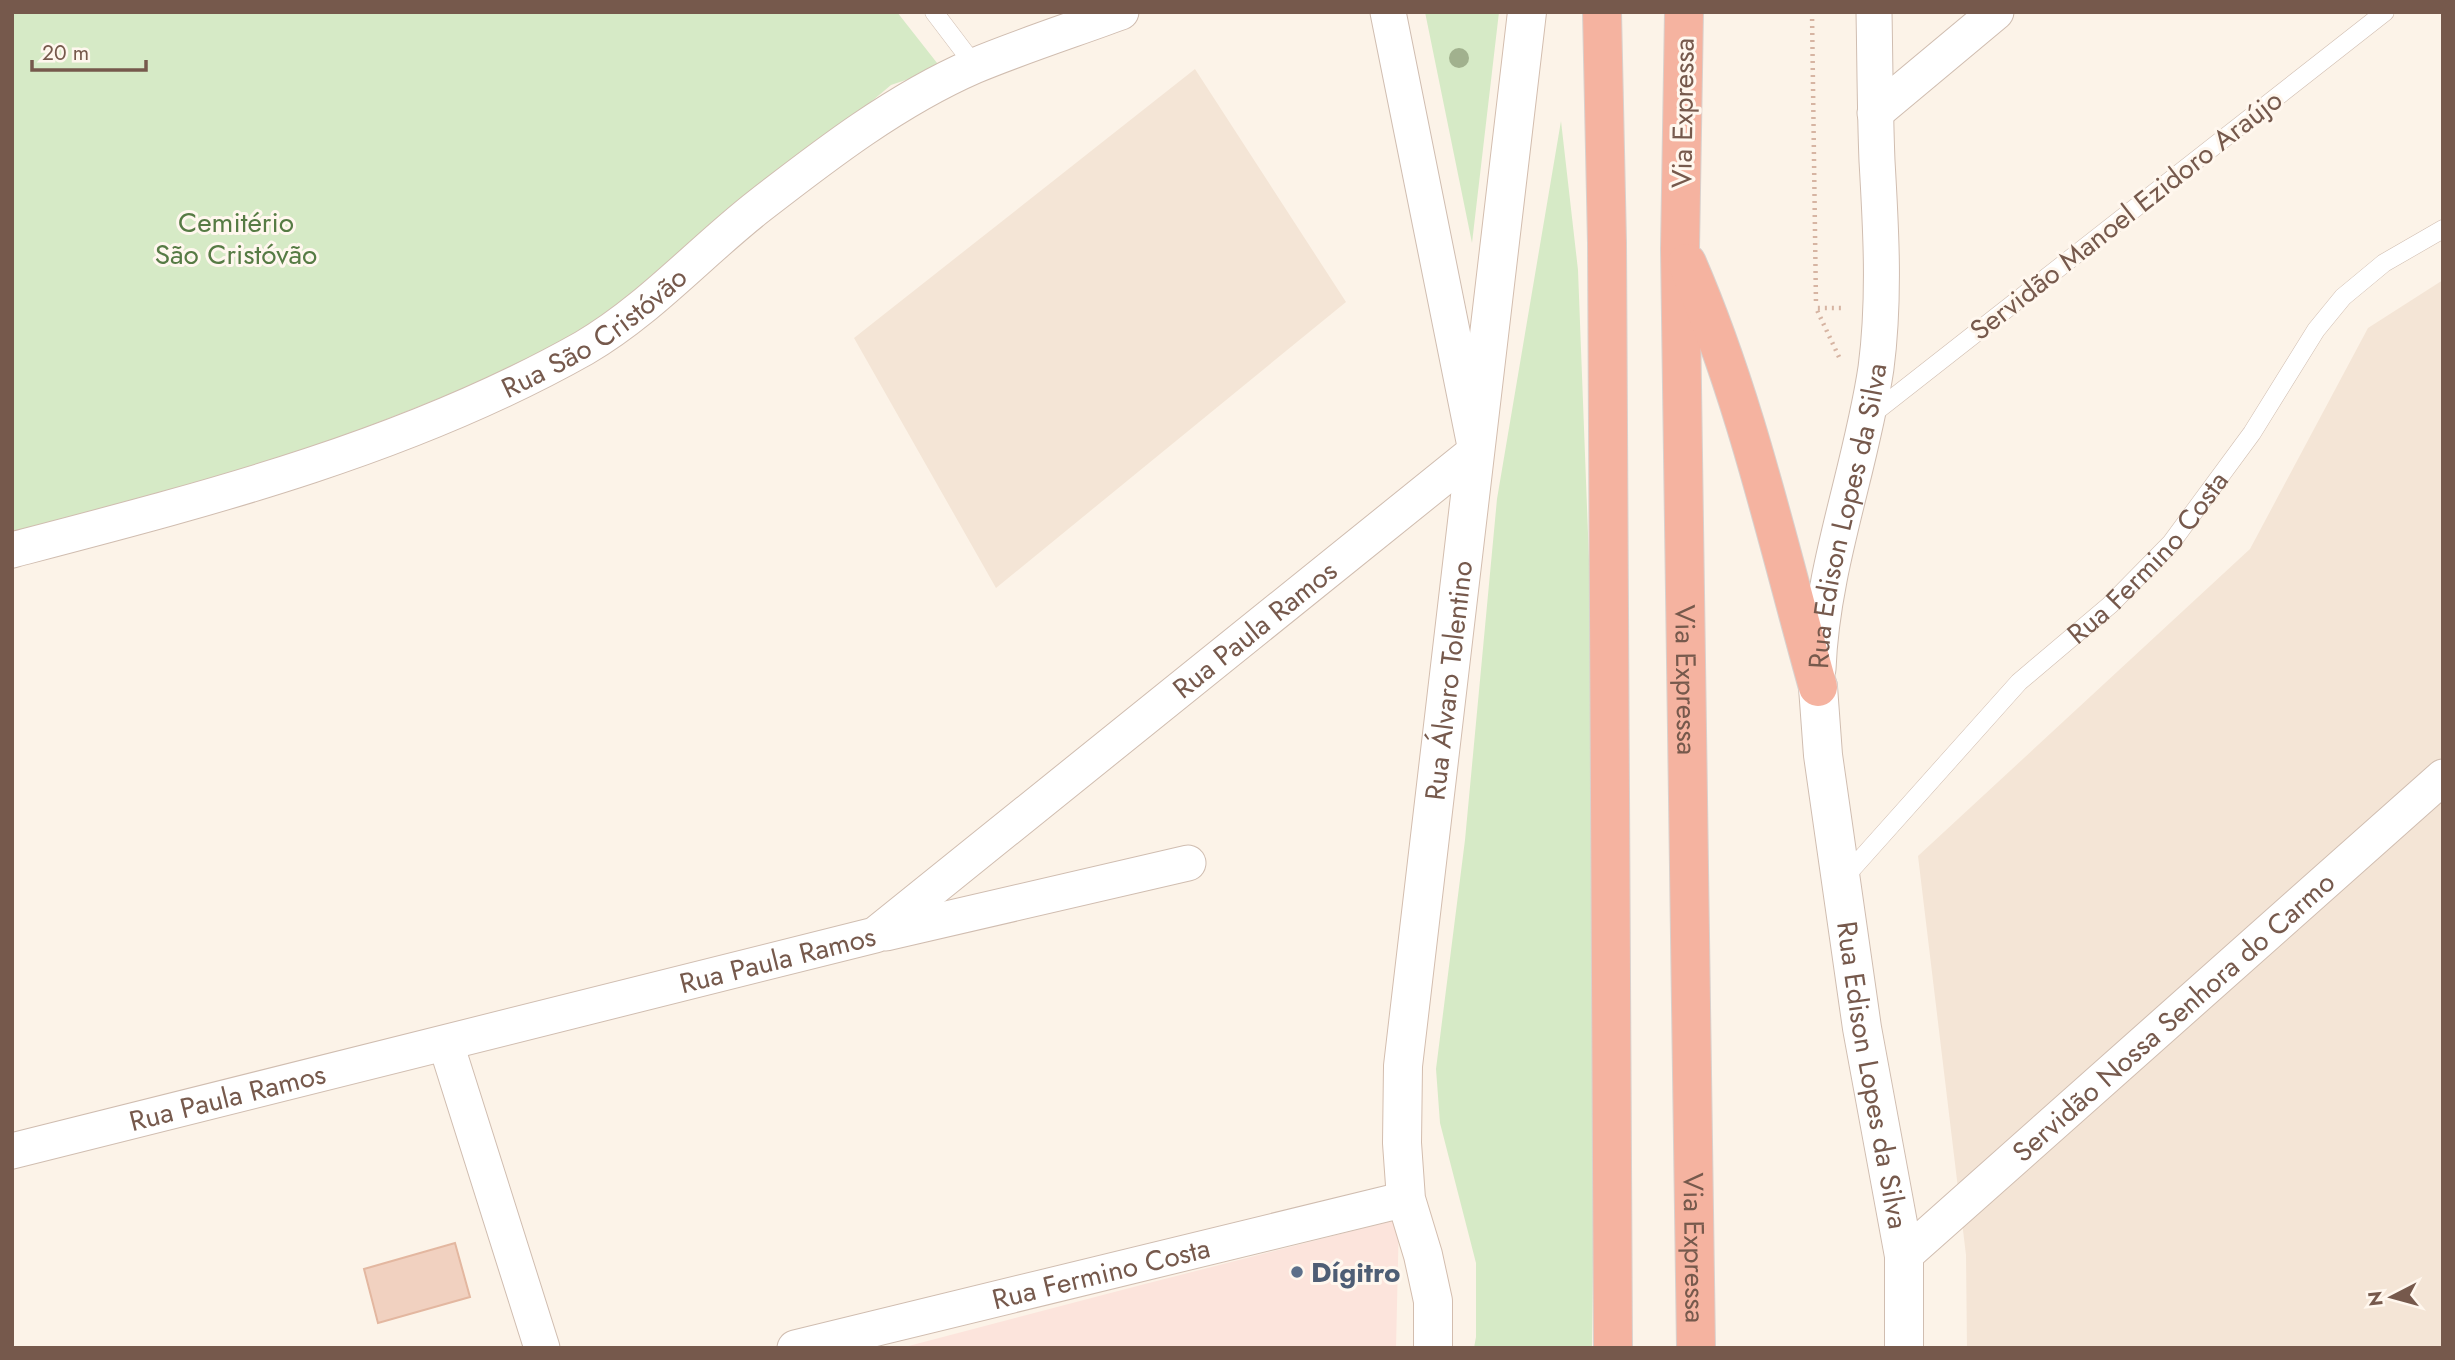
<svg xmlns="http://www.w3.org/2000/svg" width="2455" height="1360" font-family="Jost,sans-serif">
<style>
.residential{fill:#f4e5d6}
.commercial{fill:#fce4dc}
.green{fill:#d6eac6}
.building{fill:#f1d1c0;stroke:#e3b7a0;stroke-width:2}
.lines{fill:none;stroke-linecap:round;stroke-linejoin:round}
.service-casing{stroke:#d0bdb0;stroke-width:19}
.minor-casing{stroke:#d0bdb0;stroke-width:37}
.tertiary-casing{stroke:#d0bdb0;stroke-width:40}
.secondary-casing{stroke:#d3bdae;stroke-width:40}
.motorway-casing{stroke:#d9d1cd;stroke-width:40}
.path{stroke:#d6b4a2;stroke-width:4.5;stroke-dasharray:2 5;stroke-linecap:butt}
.service{stroke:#fff;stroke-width:18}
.minor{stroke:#fff;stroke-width:35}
.tertiary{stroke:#fff;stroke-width:38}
.secondary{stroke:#fff;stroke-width:38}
.motorway{stroke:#f5b3a0;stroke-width:38}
.tree{fill:#a1b18e}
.service-dot{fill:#5c6f8a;stroke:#fff7ee;stroke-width:2.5}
.labels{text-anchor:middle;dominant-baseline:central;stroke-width:6;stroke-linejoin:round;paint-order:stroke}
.street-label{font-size:28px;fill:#76594c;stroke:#fff7ee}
.park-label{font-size:28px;fill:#567b44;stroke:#fff7ee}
.service-label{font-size:28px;font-weight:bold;fill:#4e5e75;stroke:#fff7ee;text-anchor:start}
</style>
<rect width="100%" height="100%" fill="#fcf3e8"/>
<path class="residential" d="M1195 69 1346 302 996 588 854 338Z
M2443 280V1348H1967L1966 1255 1918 856 2250 549 2368 328Z"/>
<path class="commercial" d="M1399 1219 1396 1348H901L1141 1285Z"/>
<path class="green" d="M12 12H605L607 14 610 12H897L941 68 891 85 617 316 511 370 222 484 12 538Z
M1425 12H1499L1472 243Z
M1561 121 1578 270 1592 639 1595 1081 1592 1348H1474L1476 1337V1263L1440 1123 1436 1069 1465 840 1497 499Z"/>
<path class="building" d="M455 1243 470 1297 378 1323 364 1269Z"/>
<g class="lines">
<defs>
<g id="service">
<path d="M934 12 975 66"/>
<path d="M1870 416 2385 12"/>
<path id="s1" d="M1843 879 2019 682 2110 605 2171 543 2252 433 2316 330 2343 297 2384 263 2443 229"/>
</g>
<g id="minor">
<path d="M1875 113 1996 12"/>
<path id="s2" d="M12 550C207 499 407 448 584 348 649 310 700 252 759 206 826 154 896 100 974 66 1022 46 1072 30 1121 12"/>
<path id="s3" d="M1818 669C1822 566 1861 469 1876 368 1885 299 1881 229 1877 161 1875 111 1875 62 1874 12"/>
<path d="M886 933 1188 863"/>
<path d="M446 1044 542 1348"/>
<path id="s4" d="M12 1151 875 935 1476 451 1388 12"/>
<path id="s5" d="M1904 1256 2443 777"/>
<path id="s6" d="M795 1348 1406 1199"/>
</g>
<g id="tertiary">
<path id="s7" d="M1818 687 1823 755 1862 1028 1904 1256V1348"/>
</g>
<g id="secondary">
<path id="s8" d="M1433 1348V1301L1423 1255 1406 1199 1402 1143 1403 1066 1527 12"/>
</g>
<g id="motorway">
<path d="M1602 12 1607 243 1613 1348"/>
<path id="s9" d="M1684 12 1680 249 1696 1348"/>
<path d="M1687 263C1746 399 1778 545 1818 687"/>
</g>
</defs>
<use href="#service" class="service-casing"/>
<use href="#minor" class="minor-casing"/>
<use href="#tertiary" class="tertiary-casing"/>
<use href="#secondary" class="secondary-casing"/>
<use href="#motorway" class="motorway-casing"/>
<path class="path" d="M1812 12 1816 305
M1839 357 1816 308H1845"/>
<use href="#service" class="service"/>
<use href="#minor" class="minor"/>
<use href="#tertiary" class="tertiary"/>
<use href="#secondary" class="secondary"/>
<use href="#motorway" class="motorway"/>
</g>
<circle class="tree" cx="1459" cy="58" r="10"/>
<circle class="service-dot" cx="1297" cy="1272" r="7"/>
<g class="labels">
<g class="street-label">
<text transform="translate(1683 113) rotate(-89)">Via Expressa</text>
<text transform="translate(2126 215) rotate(-38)">Servidão Manoel Ezidoro Araújo</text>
<text stroke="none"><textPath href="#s2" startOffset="625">Rua São Cristóvão</textPath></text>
<text stroke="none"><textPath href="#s3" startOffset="156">Rua Edison Lopes da Silva</textPath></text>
<text stroke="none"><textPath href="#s1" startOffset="444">Rua Fermino Costa</textPath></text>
<text stroke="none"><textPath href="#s4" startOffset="1377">Rua Paula Ramos</textPath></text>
<text stroke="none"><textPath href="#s9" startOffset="668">Via Expressa</textPath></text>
<text stroke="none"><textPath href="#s8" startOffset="674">Rua Álvaro Tolentino</textPath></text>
<text stroke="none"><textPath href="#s4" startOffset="789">Rua Paula Ramos</textPath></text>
<text stroke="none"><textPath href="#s5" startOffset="360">Servidão Nossa Senhora do Carmo</textPath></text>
<text stroke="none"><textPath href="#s7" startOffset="392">Rua Edison Lopes da Silva</textPath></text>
<text stroke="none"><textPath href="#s4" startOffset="222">Rua Paula Ramos</textPath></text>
<text stroke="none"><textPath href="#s9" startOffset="1236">Via Expressa</textPath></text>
<text stroke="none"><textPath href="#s6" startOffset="315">Rua Fermino Costa</textPath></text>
</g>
<g class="park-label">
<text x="236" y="222">Cemitério<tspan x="236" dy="32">São Cristóvão</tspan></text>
</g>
<g class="service-label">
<text x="1311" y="1272">Dígitro</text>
</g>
</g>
<rect width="2455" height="1360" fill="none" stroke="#76594c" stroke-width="28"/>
<g transform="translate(2392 1297) rotate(264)" stroke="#fff7ee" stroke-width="5" paint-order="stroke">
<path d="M0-5L12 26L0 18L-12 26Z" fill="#76594c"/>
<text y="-10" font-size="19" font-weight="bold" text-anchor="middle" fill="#76594c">N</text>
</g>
<path d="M32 60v10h114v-10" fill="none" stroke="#76594c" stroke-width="3.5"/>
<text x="42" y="60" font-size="21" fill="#76594c" stroke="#fff7ee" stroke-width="5" paint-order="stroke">20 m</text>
</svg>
